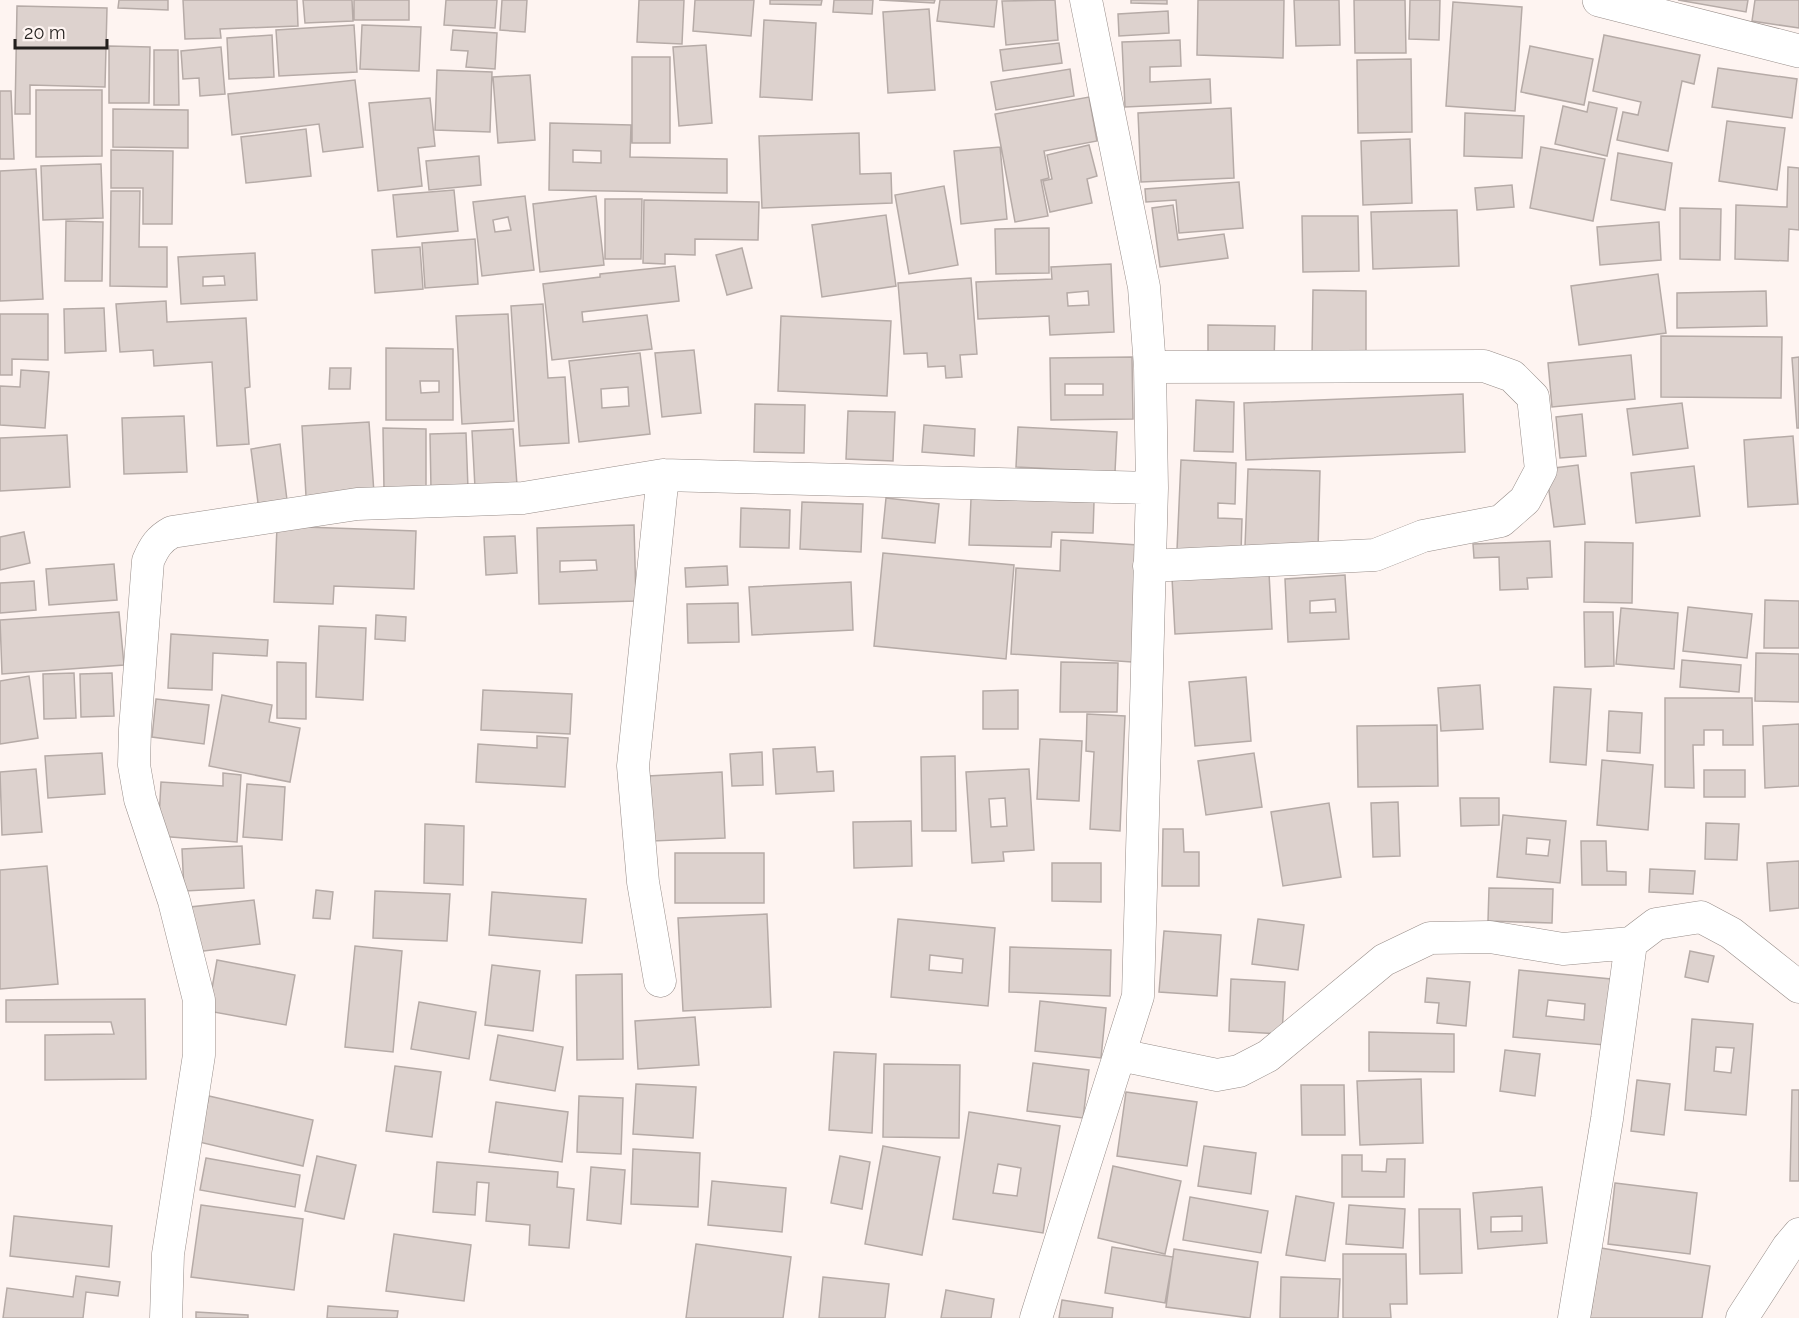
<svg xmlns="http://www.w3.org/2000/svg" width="1799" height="1318" font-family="Raleway,sans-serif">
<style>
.building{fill:#ddd2ce;stroke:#b6aba7;stroke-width:1.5;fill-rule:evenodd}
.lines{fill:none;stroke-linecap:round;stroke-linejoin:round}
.street-casing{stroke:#978d89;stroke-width:33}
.secondary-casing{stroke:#978d89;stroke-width:34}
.street{stroke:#fff;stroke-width:32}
.secondary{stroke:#fff;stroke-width:33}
</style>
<rect width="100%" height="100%" fill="#fef4f1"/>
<path class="building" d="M119 0H168V10L118 8Z
M183 0H297L298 26 220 29 221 38 185 39Z
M303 0H352L353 21 305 23Z
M354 0H409V20H354Z
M446 0H497L495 28 444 25Z
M502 0H527L525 32 500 30Z
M639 0H684L682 44 637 42Z
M695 0H754L751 36 693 31Z
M770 0H822L821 5 770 4Z
M834 0H873L872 14 833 12Z
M879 0H935L934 3Z
M940 0H997L994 27 937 21Z
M1055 0 1058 40 1006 45 1002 1Z
M1131 0H1167V4L1131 3Z
M1198 0H1284L1283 58 1197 55Z
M1294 0H1339L1340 45 1296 46Z
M1354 0H1405L1406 53H1355Z
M1410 0H1440L1439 40 1409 39Z
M1678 0H1748L1746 12Z
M1755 0H1799V28L1752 21Z
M1453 2 1522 7 1515 111 1446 106Z
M17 6 107 8 105 87 30 85V114H15Z
M929 9 935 90 888 93 883 12Z
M1168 11 1169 33 1119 36 1118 14Z
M764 20 816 23 812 100 760 97Z
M354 25 357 72 279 76 276 30Z
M362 25 421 27 419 71 360 69Z
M453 30 497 33 495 69 466 67 468 51 451 50Z
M272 35 274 77 229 79 227 38Z
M1604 35 1700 55 1694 84 1682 81 1668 151 1617 140 1623 112 1638 115 1641 102 1593 91Z
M1180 40 1181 66 1150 67V82L1210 79 1211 103 1125 107 1122 42Z
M1059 43 1062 63 1003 71 1000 50Z
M706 45 712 123 679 126 673 47Z
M109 46 150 47 149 103H109Z
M1530 46 1593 59 1584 105 1521 92Z
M221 47 225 94 200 96 199 78 183 79 181 51Z
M154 50H178L179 105H154Z
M632 57H670V143H632Z
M1411 59 1412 132 1358 133 1357 60Z
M1718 68 1797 79 1792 118 1712 107Z
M1070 69 1074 96 996 110 991 82Z
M437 70 492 72 490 132 435 130Z
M530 75 535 140 498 143 493 77Z
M355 80 363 147 323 152 319 124 232 135 228 94Z
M36 90H102V156L36 157Z
M0 91H11L14 159H0Z
M1089 97 1097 141 1044 151 1049 178 1041 180 1048 216 1015 222 995 114Z
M430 98 435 146 418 148 422 186 378 191 369 103Z
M1589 102 1617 108 1607 156 1555 144 1563 106 1587 112Z
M1231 108 1234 178 1141 182 1138 113Z
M113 109 188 110V148L113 147Z
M1465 113 1524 116 1522 158 1464 156Z
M1727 121 1785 128 1777 190 1719 181Z
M550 123 631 125 630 157 727 159V193L549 190ZM573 150 601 151V163L573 162Z
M306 129 311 176 246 183 241 137Z
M859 133 860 174 891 173 892 203 762 208 759 136Z
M1410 139 1412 203 1363 205 1361 141Z
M1089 145 1097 176 1087 179 1092 203 1050 212 1043 181 1052 179 1047 155Z
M1000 147 1007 219 961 224 954 151Z
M1541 147 1605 159 1593 221 1530 208Z
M111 150 173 151 172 224H143V188H111Z
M1618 153 1672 163 1665 210 1611 200Z
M479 156 481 185 429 190 426 161Z
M101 164 103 218 43 220 41 166Z
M1788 167 1799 168V230L1789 229 1788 261 1735 259 1736 205 1787 207Z
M36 169 43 299 0 301V171Z
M1239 182 1243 228 1179 233 1176 200 1146 202 1145 189Z
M1512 185 1514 207 1477 210 1475 188Z
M944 186 958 265 909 274 895 195Z
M454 190 458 231 397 237 393 195Z
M111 191H140L139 247H167V287L110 286Z
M525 196 534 270 482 276 473 202ZM508 217 511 230 495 232 493 220Z
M596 196 604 265 540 272 533 204Z
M605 199H642L641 259H605Z
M644 200 759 202 758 240 695 239V255L665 254V264L643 263Z
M1173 205 1178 240 1224 234 1228 258 1160 267 1152 208Z
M1680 208 1721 209 1720 260 1680 259Z
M1457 210 1459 266 1373 269 1371 212Z
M886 215 896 286 822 297 812 225Z
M1302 216H1358L1359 271 1303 272Z
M66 221 103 222 102 281H65Z
M1659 222 1661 260 1600 265 1597 227Z
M1049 228V273L996 274 995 229Z
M475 239 478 284 425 288 422 243Z
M420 247 423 289 375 293 372 250Z
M742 248 752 288 727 295 716 255Z
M255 253 257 300 181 304 178 257ZM224 276 225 285 203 286V277Z
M1111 264 1114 332 1050 335 1049 316 978 319 976 282 1052 279 1051 267ZM1088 291 1089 305 1068 306 1067 293Z
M675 266 679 301 582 312 583 322 647 315 652 349 552 360 543 284 600 277V274Z
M1658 274 1666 333 1579 345 1571 286Z
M971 278 977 354 960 355 962 377 946 378 945 366 928 367 927 353 904 354 898 283Z
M1313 290 1366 291V359L1312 358Z
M1766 291 1767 326 1677 328V293Z
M166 301 167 322 246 318 250 387 245 388 249 444 217 446 212 362 154 366 153 350 120 352 116 304Z
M543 304 548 378 565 377 569 443 520 446 511 306Z
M104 308 106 351 65 353 64 309Z
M0 314H48V360L12 359V375H0Z
M508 314 514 421 462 424 456 316Z
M781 316 891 321 887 396 778 391Z
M1208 325 1275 326 1274 361 1208 359Z
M1661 336 1782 337 1781 398 1661 397Z
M386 348 453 349V420H386ZM420 381H439V392L421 393Z
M694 350 701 413 662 417 655 353Z
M640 353 650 434 579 442 569 361ZM628 387 629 406 602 408 601 389Z
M1631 355 1635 399 1552 407 1548 363Z
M1132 357 1133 419 1051 420 1050 358ZM1065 384H1103V395H1065Z
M1799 357V428H1797L1792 358Z
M330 368H351L350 389H329Z
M21 370 49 372 45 428 0 425V386L20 387Z
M1463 394 1465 452 1246 460 1244 403Z
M1196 400 1234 402 1233 452 1194 451Z
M1682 403 1688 448 1633 455 1627 409Z
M755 404 805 405 804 453 754 452Z
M848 411 895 412 893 461 846 459Z
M1582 414 1586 456 1560 458 1556 417Z
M184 416 187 472 124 474 122 418Z
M369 422 374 493 306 496 302 426Z
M924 425 975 429 974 456 922 452Z
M1018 427 1117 432 1115 472 1016 467Z
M383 428 426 429V490H384Z
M513 429 517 485 475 488 472 431Z
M466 433 468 489 431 490 430 434Z
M67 435 70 487 0 491V438Z
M1793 436 1798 504 1748 507 1744 440Z
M280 444 287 500 258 503 251 449Z
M1181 460 1236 463 1235 504 1218 503V518L1242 519 1241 553 1177 550Z
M1578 465 1585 524 1554 527 1546 469Z
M1694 466 1700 516 1636 523 1631 473Z
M1248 469 1320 471 1318 550 1245 547Z
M886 498 939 504 935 543 882 538Z
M971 499 1094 502 1093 533 1052 532 1051 547 969 545Z
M802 502 863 504 861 552 800 549Z
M741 508 790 510 789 548 740 547Z
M634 525 636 601 539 604 537 528ZM596 560 597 570 560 572V561Z
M277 526 416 531 414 589 334 586 333 604 274 602Z
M24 532 30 563 0 570V537Z
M515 536 517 573 486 575 484 537Z
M1061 540 1138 545 1132 662 1011 654 1016 568 1060 571Z
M1550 541 1552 577 1527 578 1528 589 1500 590 1499 557 1474 558 1473 544Z
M1585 542 1633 543 1632 603 1584 602Z
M883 553 1014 565 1006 659 874 646Z
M114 564 117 600 49 605 46 569Z
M727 566 728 585 686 587 685 568Z
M1269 573 1272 629 1175 634 1172 578Z
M1345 575 1349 639 1288 642 1285 579ZM1335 599 1336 612 1310 613V601Z
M34 581 36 610 0 613V583Z
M851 582 853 630 752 635 749 587Z
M1765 600 1799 601V648H1764Z
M738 603 739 642 688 643 687 604Z
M1688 607 1752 614 1747 658 1683 651Z
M1621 608 1678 613 1674 669 1616 664Z
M119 612 124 665 2 674 0 620Z
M1584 612H1613L1614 666 1585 667Z
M376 615 406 617 405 641 375 639Z
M319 626 366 628 363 700 316 697Z
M171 634 268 640 267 656 213 653 212 690 168 688Z
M1756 653 1799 654V702L1755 701Z
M1682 660 1741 665 1739 692 1680 687Z
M277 662 306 663V719L277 718Z
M1061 662 1118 663 1117 712H1060Z
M74 673 76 718 44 719 43 674Z
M112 673 114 716 81 717 80 674Z
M29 676 38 738 0 744V681Z
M1246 677 1251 741 1195 746 1189 682Z
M1480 685 1483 729 1441 731 1438 688Z
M1554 687 1591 689 1586 765 1550 762Z
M483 690 572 694 570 734 481 730Z
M1018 690V729H983V691Z
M222 695 272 705 269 722 300 728 290 782 209 766Z
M1665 698H1752L1753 745H1723V730H1704V745H1693L1694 788 1665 787Z
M156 699 209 705 204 744 152 737Z
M1609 711 1642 713 1640 753 1607 751Z
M1087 714 1125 716 1120 831 1090 829 1094 752 1086 751Z
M1799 724V786L1765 788 1763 726Z
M1437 725 1438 786 1358 787 1357 726Z
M537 736 568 738 565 787 476 782 478 744 537 748Z
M1040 739 1082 741 1079 801 1037 799Z
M815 747 817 772 833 771 834 791 776 794 773 749Z
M762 752 763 785 732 786 730 754Z
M102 753 105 794 48 798 45 756Z
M1254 753 1262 807 1206 815 1198 761Z
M955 756 956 831H922L921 757Z
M1602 760 1653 765 1648 830 1597 825Z
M36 769 42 832 2 835 0 772Z
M1029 769 1034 850 1003 852 1004 861 972 863 966 772ZM1005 798 1007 826 991 827 989 799Z
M1704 770H1745V797H1704Z
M722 772 725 838 652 841 648 776Z
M223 773 241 775 237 842 158 836 161 782 223 786Z
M247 784 285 787 282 840 243 837Z
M1460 798H1499V825L1461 826Z
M1398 802 1400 856 1373 857 1371 803Z
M1329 803 1341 877 1283 886 1271 812Z
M1503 815 1566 821 1560 883 1497 877ZM1527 838 1550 840 1548 856 1526 854Z
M911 821 912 866 854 868 853 822Z
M1706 823 1739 824 1737 860 1705 859Z
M425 824 464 826 463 885 424 883Z
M1163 829H1183L1184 852H1199V886H1162Z
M1581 841H1606L1607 871 1626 872V885H1582Z
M242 846 244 888 184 891 182 849Z
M675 853H764V903H675Z
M1799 861V908L1770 911 1767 863Z
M1052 863H1101V902L1052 901Z
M47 866 58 984 0 989V870Z
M1650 869 1695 871 1693 894 1649 892Z
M1489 888 1553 889 1552 923 1488 921Z
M316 890 333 892 330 919 313 918Z
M375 891 450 894 447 941 373 938Z
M492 892 586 899 582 943 489 935Z
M254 900 260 944 196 952 190 907Z
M767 914 771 1007 683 1011 678 918Z
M898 919 995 928 988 1006 891 997ZM930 955 963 959 962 973 929 970Z
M1258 919 1304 925 1298 970 1252 964Z
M1164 931 1221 935 1217 996 1159 992Z
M355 946 402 951 393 1052 345 1047Z
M1010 947 1111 950 1110 996 1009 992Z
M1690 951 1714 956 1708 982 1685 977Z
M217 960 295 975 286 1025 208 1011Z
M492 965 540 971 533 1031 485 1025Z
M1519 970 1611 979 1605 1045 1513 1037ZM1548 1000 1585 1004 1584 1020 1546 1016Z
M622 974 623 1059 577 1060 576 975Z
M1427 978 1470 982 1466 1026 1437 1023 1439 1003 1425 1002Z
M1231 979 1285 982 1282 1034 1229 1031Z
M145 999 146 1079 45 1080V1035L114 1034 111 1022H6V1000Z
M1040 1001 1106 1008 1101 1058 1035 1051Z
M419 1002 476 1012 469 1059 411 1049Z
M695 1017 699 1065 638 1069 635 1021Z
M1692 1019 1753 1024 1746 1115 1685 1110ZM1716 1047 1734 1048 1731 1073 1714 1071Z
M1369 1032 1454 1034V1072L1369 1071Z
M498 1035 563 1047 555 1091 490 1080Z
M1505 1050 1540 1054 1535 1096 1500 1091Z
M834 1052 876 1054 872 1133 829 1130Z
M1033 1063 1089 1070 1083 1118 1027 1111Z
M884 1064 960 1065 959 1138 883 1137Z
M395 1066 441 1072 432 1137 386 1131Z
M1421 1079 1423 1143 1360 1145 1357 1081Z
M1637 1080 1670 1084 1664 1135 1631 1131Z
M636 1084 696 1087 693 1138 633 1134Z
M1301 1085H1344L1345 1135H1302Z
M1792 1090H1799V1181H1790Z
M1126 1092 1197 1102 1187 1166 1117 1156Z
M209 1096 313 1120 303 1166 199 1142Z
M579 1096 623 1098 621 1154 577 1152Z
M496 1102 568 1112 562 1162 489 1152Z
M969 1112 1060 1126 1043 1233 953 1219ZM998 1164 1021 1168 1017 1196 993 1193Z
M883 1146 940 1157 922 1255 865 1244Z
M1204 1146 1256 1153 1251 1194 1198 1186Z
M633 1149 700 1153 698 1207 631 1204Z
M1342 1155H1362V1171L1386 1172 1387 1159H1405L1404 1197H1342Z
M317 1156 356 1165 344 1219 305 1211Z
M840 1156 870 1162 862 1209 831 1203Z
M206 1158 300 1175 295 1207 200 1190Z
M437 1162 558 1172 557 1187 574 1189 569 1248 529 1245 530 1225 486 1221 489 1183 477 1182 475 1215 433 1212Z
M1113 1166 1181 1181 1165 1254 1098 1238Z
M591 1167 625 1170 621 1224 587 1220Z
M712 1181 786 1188 782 1232 708 1225Z
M1615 1183 1697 1193 1690 1254 1608 1244Z
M1542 1187 1547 1243 1478 1249 1473 1193ZM1522 1216V1231L1491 1232V1217Z
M1296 1196 1334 1203 1325 1261 1286 1255Z
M1190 1197 1268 1211 1261 1253 1183 1240Z
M201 1205 303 1219 294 1290 191 1277Z
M1349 1205 1405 1209 1403 1248 1346 1244Z
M1419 1209H1460L1462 1273 1420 1274Z
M14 1216 112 1226 109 1267 10 1256Z
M394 1234 471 1245 464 1301 386 1291Z
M696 1244 791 1257 783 1318H686Z
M1112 1247 1173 1257 1165 1303 1105 1293Z
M1601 1248 1710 1266 1702 1318H1590Z
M1174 1249 1258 1262 1250 1318 1166 1307Z
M1343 1254H1406L1407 1304H1390L1391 1318H1343Z
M76 1276 120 1282 118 1296 86 1292 83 1318H3L7 1288 73 1297Z
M823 1277 889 1284 885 1318H819Z
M1281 1277 1340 1279 1338 1318H1280Z
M946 1290 994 1299 991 1318H941Z
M1062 1300 1113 1308 1112 1318H1059Z
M328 1306 398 1311 397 1318H327Z
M196 1312 248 1315V1318H196Z"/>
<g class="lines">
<defs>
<path id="street" d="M1149 566 1375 555 1423 536 1501 521 1525 500 1541 470 1533 397 1512 376 1484 366 1150 367
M660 981 643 882 633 766 663 475
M1120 1055 1217 1075 1239 1071 1268 1056 1384 960 1430 938 1490 937 1563 949 1631 943 1656 924 1701 917 1731 933 1799 987
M166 1318 168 1254 199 1055V1000L174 901 140 799 134 765 135 729 148 561C154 547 159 539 172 532L357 504 523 498 663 475 1152 488
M1036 1318 1138 996 1152 488 1150 367 1144 287 1086 0
M1574 1318 1607 1119 1631 943
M1742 1318 1788 1247 1799 1234"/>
<path id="secondary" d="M1599 0 1799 51"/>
</defs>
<use href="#street" class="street-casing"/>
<use href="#secondary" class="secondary-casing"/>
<use href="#street" class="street"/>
<use href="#secondary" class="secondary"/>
</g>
<path d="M15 39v9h92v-9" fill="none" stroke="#231f1d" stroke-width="3"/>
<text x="24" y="39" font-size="18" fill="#231f1d" stroke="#fef4f1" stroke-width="4.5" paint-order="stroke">20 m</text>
</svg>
